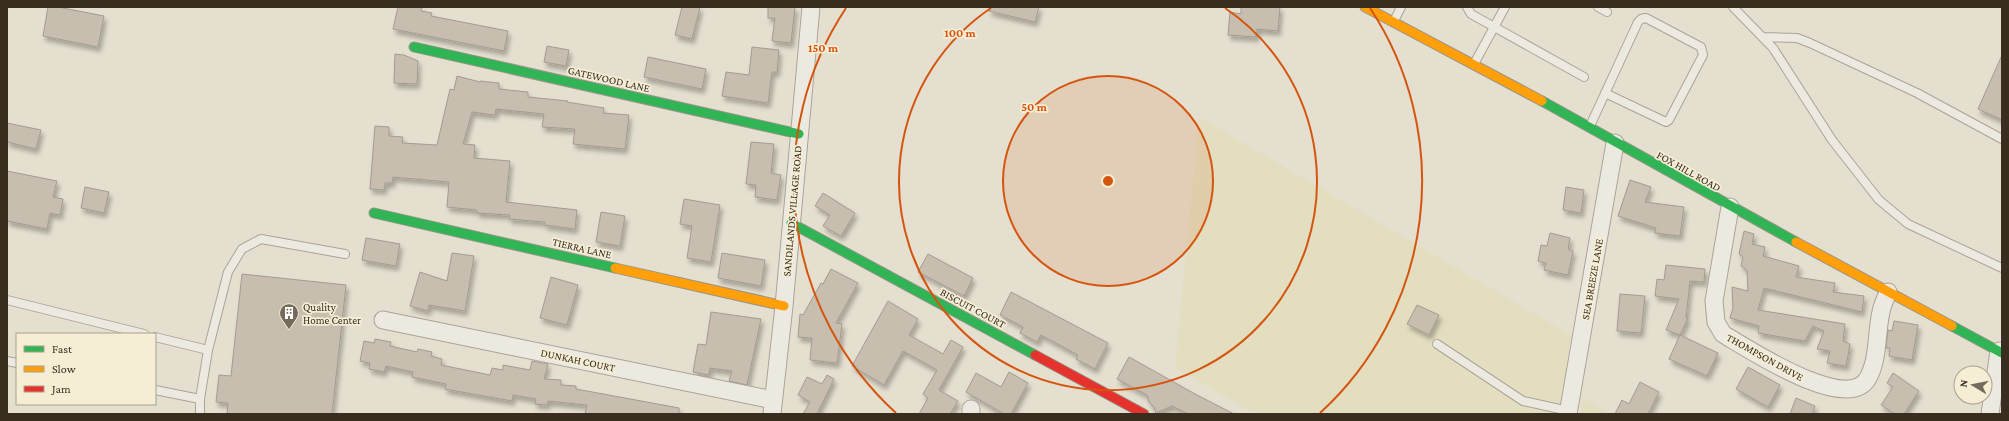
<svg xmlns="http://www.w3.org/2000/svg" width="2009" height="421" font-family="'Crimson Pro',serif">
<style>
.farmland{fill:#e3dec0}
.building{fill:#c8beb0;stroke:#a49b8e;filter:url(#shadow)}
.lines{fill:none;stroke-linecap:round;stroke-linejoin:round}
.lane-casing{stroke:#aaa497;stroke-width:10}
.street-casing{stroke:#aaa497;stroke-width:19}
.fast-casing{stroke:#999488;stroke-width:11}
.slow-casing{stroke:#999488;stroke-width:11}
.jam-casing{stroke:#999488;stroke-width:11}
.lane{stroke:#ece9e0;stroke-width:8}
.street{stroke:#ece9e0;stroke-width:17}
.fast{stroke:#30b455;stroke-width:9}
.slow{stroke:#ff9f0a;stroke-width:9}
.jam{stroke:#e5322d;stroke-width:9}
.ring{fill:none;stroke:#d6550e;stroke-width:2}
.labels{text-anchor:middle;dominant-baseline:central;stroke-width:3.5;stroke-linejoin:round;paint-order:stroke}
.street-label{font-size:11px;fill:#392d20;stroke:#f5eed5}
.poi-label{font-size:11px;fill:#392d20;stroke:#f5eed5;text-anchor:start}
.centre{fill:#d6550e;stroke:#f5eed5;stroke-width:2}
.ring-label{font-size:12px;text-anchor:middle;font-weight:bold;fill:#d6550e;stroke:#f5eed5;stroke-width:3.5;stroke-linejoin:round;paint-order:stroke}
</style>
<defs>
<filter id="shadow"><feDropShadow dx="2.5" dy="4.5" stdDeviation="2" flood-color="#0004"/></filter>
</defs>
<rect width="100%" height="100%" fill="#e4dfcf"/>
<path class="farmland" d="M1199 117 1571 335 1560 414H1256L1175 368Z
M1583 399 1611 414H1581Z"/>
<path class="building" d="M48 7H58L104 16 98 47 43 36Z
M398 7H422L421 11 432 13 431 16 508 31 504 51 393 29Z
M682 7H700L692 39 675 35Z
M768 7H795L791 43 772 41 775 18H768Z
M990 7H1039L1035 22 989 11Z
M1241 7H1280L1278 31 1257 29 1256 37 1228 35 1230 12 1241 14Z
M547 46 569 50 566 66 544 62Z
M752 47 779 50 777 72H772L768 103 722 96 726 72 749 75Z
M395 54 404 55 418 61 417 84 394 83Z
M2002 55V120L1978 109Z
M648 57 706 69 702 89 644 77Z
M457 76 480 82V81L499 83V89L528 92V97L568 101 567 102 604 108 603 113 629 115 625 149 573 144 575 129 542 127 544 114 496 109 495 115 472 112 463 144 475 145 474 158 510 161 506 202 577 210 575 229 545 225V222L509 219 510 215 477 213V210L447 207 449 182 393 177 392 183H385L384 190 370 189 375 126 389 127V136L403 137 402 143 437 145 450 89 454 90Z
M7 123 41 130 36 149 7 142Z
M751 142 774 144 771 173 781 175 777 200 755 197 756 185 746 184Z
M7 171 57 181 53 197 63 199 60 215 50 213 47 229 7 221Z
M1630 180 1651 187 1645 202 1684 207 1680 236 1655 233 1656 228 1618 216Z
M85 187 109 192 104 213 81 208Z
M1566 187 1584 190 1581 213 1563 210Z
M823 193 855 213 841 236 823 226 830 215 815 206Z
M684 199 720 205 711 262 687 258 692 226 680 224Z
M601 212 625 216 620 246 596 242Z
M1744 231 1754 234 1752 244 1765 247 1763 256 1799 266 1796 277 1835 283 1833 292 1864 296 1862 312 1764 288 1758 310 1845 324 1843 341 1850 344 1846 366 1827 363 1830 351 1817 349 1824 331 1813 326 1805 341 1758 333 1759 326 1730 318 1733 308 1732 287 1748 291 1747 270 1741 266 1743 257 1739 254Z
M1550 233 1570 238 1568 249 1573 251 1568 275 1544 270 1546 263 1538 261 1541 245 1547 246Z
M366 238 400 244 396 266 362 260Z
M452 253 474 256 465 311 429 305 428 311 410 306 420 272 447 281Z
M722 253 765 260 761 286 718 278Z
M928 254 973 278 964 296 918 272Z
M1666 265 1705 269 1704 282 1690 281 1686 318H1688L1680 335 1666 330 1679 299 1655 296 1657 279 1664 280Z
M831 269 858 283 836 323 842 324 837 363 810 360 812 338 798 337 800 314 803 315 821 283 823 284Z
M242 274 346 285 332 414H227L228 403 216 402 219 375 231 376Z
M551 277 578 285 567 325 540 318Z
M1011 292 1108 343 1095 369 1076 359 1078 355 1041 335 1037 342 1020 333 1023 327 1000 315Z
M1620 294 1645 296 1641 333 1617 331Z
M888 301 918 319 909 335 943 354 951 340 963 347 939 390 958 401 950 414H919L928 398 923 394 937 370 903 351 884 385 852 366Z
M1417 305 1439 315 1429 335 1407 324Z
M711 312 761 319 747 385 729 381 732 371 710 368 709 375 693 372 698 344 706 345Z
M1894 321 1918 325 1912 360 1889 356 1890 348H1886L1888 330 1892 331Z
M1680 335 1718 353 1707 376 1669 359Z
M375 339 391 342 390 346 417 352 418 349 432 352 431 356 442 359 441 365 490 375 492 368 503 370V365L530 370 532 361 542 363 548 364 544 379 561 380V385L576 386V389L679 408V414H585L587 405 548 401 547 405 535 404 536 399 513 395 512 401 445 389 446 384 412 377 413 372 386 366 384 372 369 369 370 363 360 361 364 341 374 343Z
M1129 357 1195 394 1234 414H1188L1172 406 1156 413 1154 407 1149 402 1147 395 1117 379Z
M1748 367 1780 385 1768 407 1736 389Z
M1009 372 1028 383 1011 414H1004L966 392 976 373 1001 387Z
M1893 373 1919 391 1904 414H1895L1881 405 1893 387 1887 383Z
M827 375 834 379 817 414H803L810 402 798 395 807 377 822 384Z
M1640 382 1659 392 1648 414H1615L1622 400 1629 404Z
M1796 398 1815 406 1812 414H1790Z"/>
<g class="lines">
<defs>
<path id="lane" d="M1467 7 1471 14 1584 77
M1598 7 1607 12
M1733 7 1773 48 1832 140 1879 200 1908 224 2002 268
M1394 21 1401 7
M1763 37 1797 38 1810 43 1917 93 2002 139
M1474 64 1505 7
M1590 126 1638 22 1641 19 1646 18 1701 47 1703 55 1669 120 1666 122 1605 93
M7 300 144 334
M155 337 208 350
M1437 344 1523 401 1569 411
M7 361 17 363
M155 390 200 399 208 350 228 272 242 249 261 239 345 254
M200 414V399"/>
<path id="street" d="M1730 207 1714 301 1716 322 1723 334C1747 348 1848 415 1868 378 1879 358 1876 333 1881 312 1882 305 1886 298 1888 292
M383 320 773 400
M772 414 784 306 811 7
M971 414V409
M1568 414 1615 143
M1990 414 1999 351"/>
<path id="fast" d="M414 47 799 134
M1542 101 1796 242
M374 213 615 268
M791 223 1035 355
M1952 326 2002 353"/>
<path id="slow" d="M1365 7 1542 101
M1796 242 1952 326
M615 268 784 306"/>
<path id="jam" d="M1035 355 1144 414"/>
</defs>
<use href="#lane" class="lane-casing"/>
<use href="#street" class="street-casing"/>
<use href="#fast" class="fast-casing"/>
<use href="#slow" class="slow-casing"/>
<use href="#jam" class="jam-casing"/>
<use href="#lane" class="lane"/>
<use href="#street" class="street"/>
<use href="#fast" class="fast"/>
<use href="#slow" class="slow"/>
<use href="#jam" class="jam"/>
</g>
<circle cx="1108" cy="181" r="105" fill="#d6550e" fill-opacity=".12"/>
<g class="ring">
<circle cx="1108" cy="181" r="105"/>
<path d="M1225 8A209 209 0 1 1 991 8"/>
<path d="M896 413A314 314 0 0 1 846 8M1370 8A314 314 0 0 1 1320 413"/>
</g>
<defs>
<symbol id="building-pin" viewBox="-11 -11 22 30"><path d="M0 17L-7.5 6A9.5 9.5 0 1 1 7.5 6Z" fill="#756b5d" stroke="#f5eed5"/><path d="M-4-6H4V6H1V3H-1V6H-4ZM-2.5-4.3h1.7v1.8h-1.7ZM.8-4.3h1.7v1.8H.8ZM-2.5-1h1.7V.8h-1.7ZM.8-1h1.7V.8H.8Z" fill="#fff"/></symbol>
</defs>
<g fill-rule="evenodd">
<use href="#building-pin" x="278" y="302" width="22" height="30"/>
</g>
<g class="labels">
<g class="street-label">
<text transform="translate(609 79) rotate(13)">GATEWOOD LANE</text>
<text transform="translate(1689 171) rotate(29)">FOX HILL ROAD</text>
<text transform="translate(792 211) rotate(-85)">SANDILANDS VILLAGE ROAD</text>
<text transform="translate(582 248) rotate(13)">TIERRA LANE</text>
<text transform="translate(1592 279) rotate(-80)">SEA BREEZE LANE</text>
<text transform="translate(973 308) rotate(28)">BISCUIT COURT</text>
<text transform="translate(1765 357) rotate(29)">THOMPSON DRIVE</text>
<text transform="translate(578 360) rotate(12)">DUNKAH COURT</text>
</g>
<g class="poi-label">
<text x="303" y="307">Quality<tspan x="303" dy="13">Home Center</tspan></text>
</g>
</g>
<circle cx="1108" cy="181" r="6" class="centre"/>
<g class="ring-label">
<text x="960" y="37">100 m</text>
<text x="823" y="52">150 m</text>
<text x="1034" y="111">50 m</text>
</g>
<rect width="2009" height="421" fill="none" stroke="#392d20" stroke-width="16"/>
<rect x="16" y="333" width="140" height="72" fill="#f5eed5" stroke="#aaa18d"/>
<rect x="24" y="346" width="20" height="6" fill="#30b455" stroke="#aaa18d"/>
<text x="52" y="353" font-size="12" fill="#392d20">Fast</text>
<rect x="24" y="366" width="20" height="6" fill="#ff9f0a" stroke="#aaa18d"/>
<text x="52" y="373" font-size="12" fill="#392d20">Slow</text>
<rect x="24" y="386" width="20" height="6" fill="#e5322d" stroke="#aaa18d"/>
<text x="52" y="393" font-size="12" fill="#392d20">Jam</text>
<g transform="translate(1973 385) rotate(280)"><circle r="19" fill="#f5eed5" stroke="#aaa18d"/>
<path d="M0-3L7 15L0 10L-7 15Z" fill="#756b5d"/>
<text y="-6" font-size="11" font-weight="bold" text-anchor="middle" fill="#392d20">N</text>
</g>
</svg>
